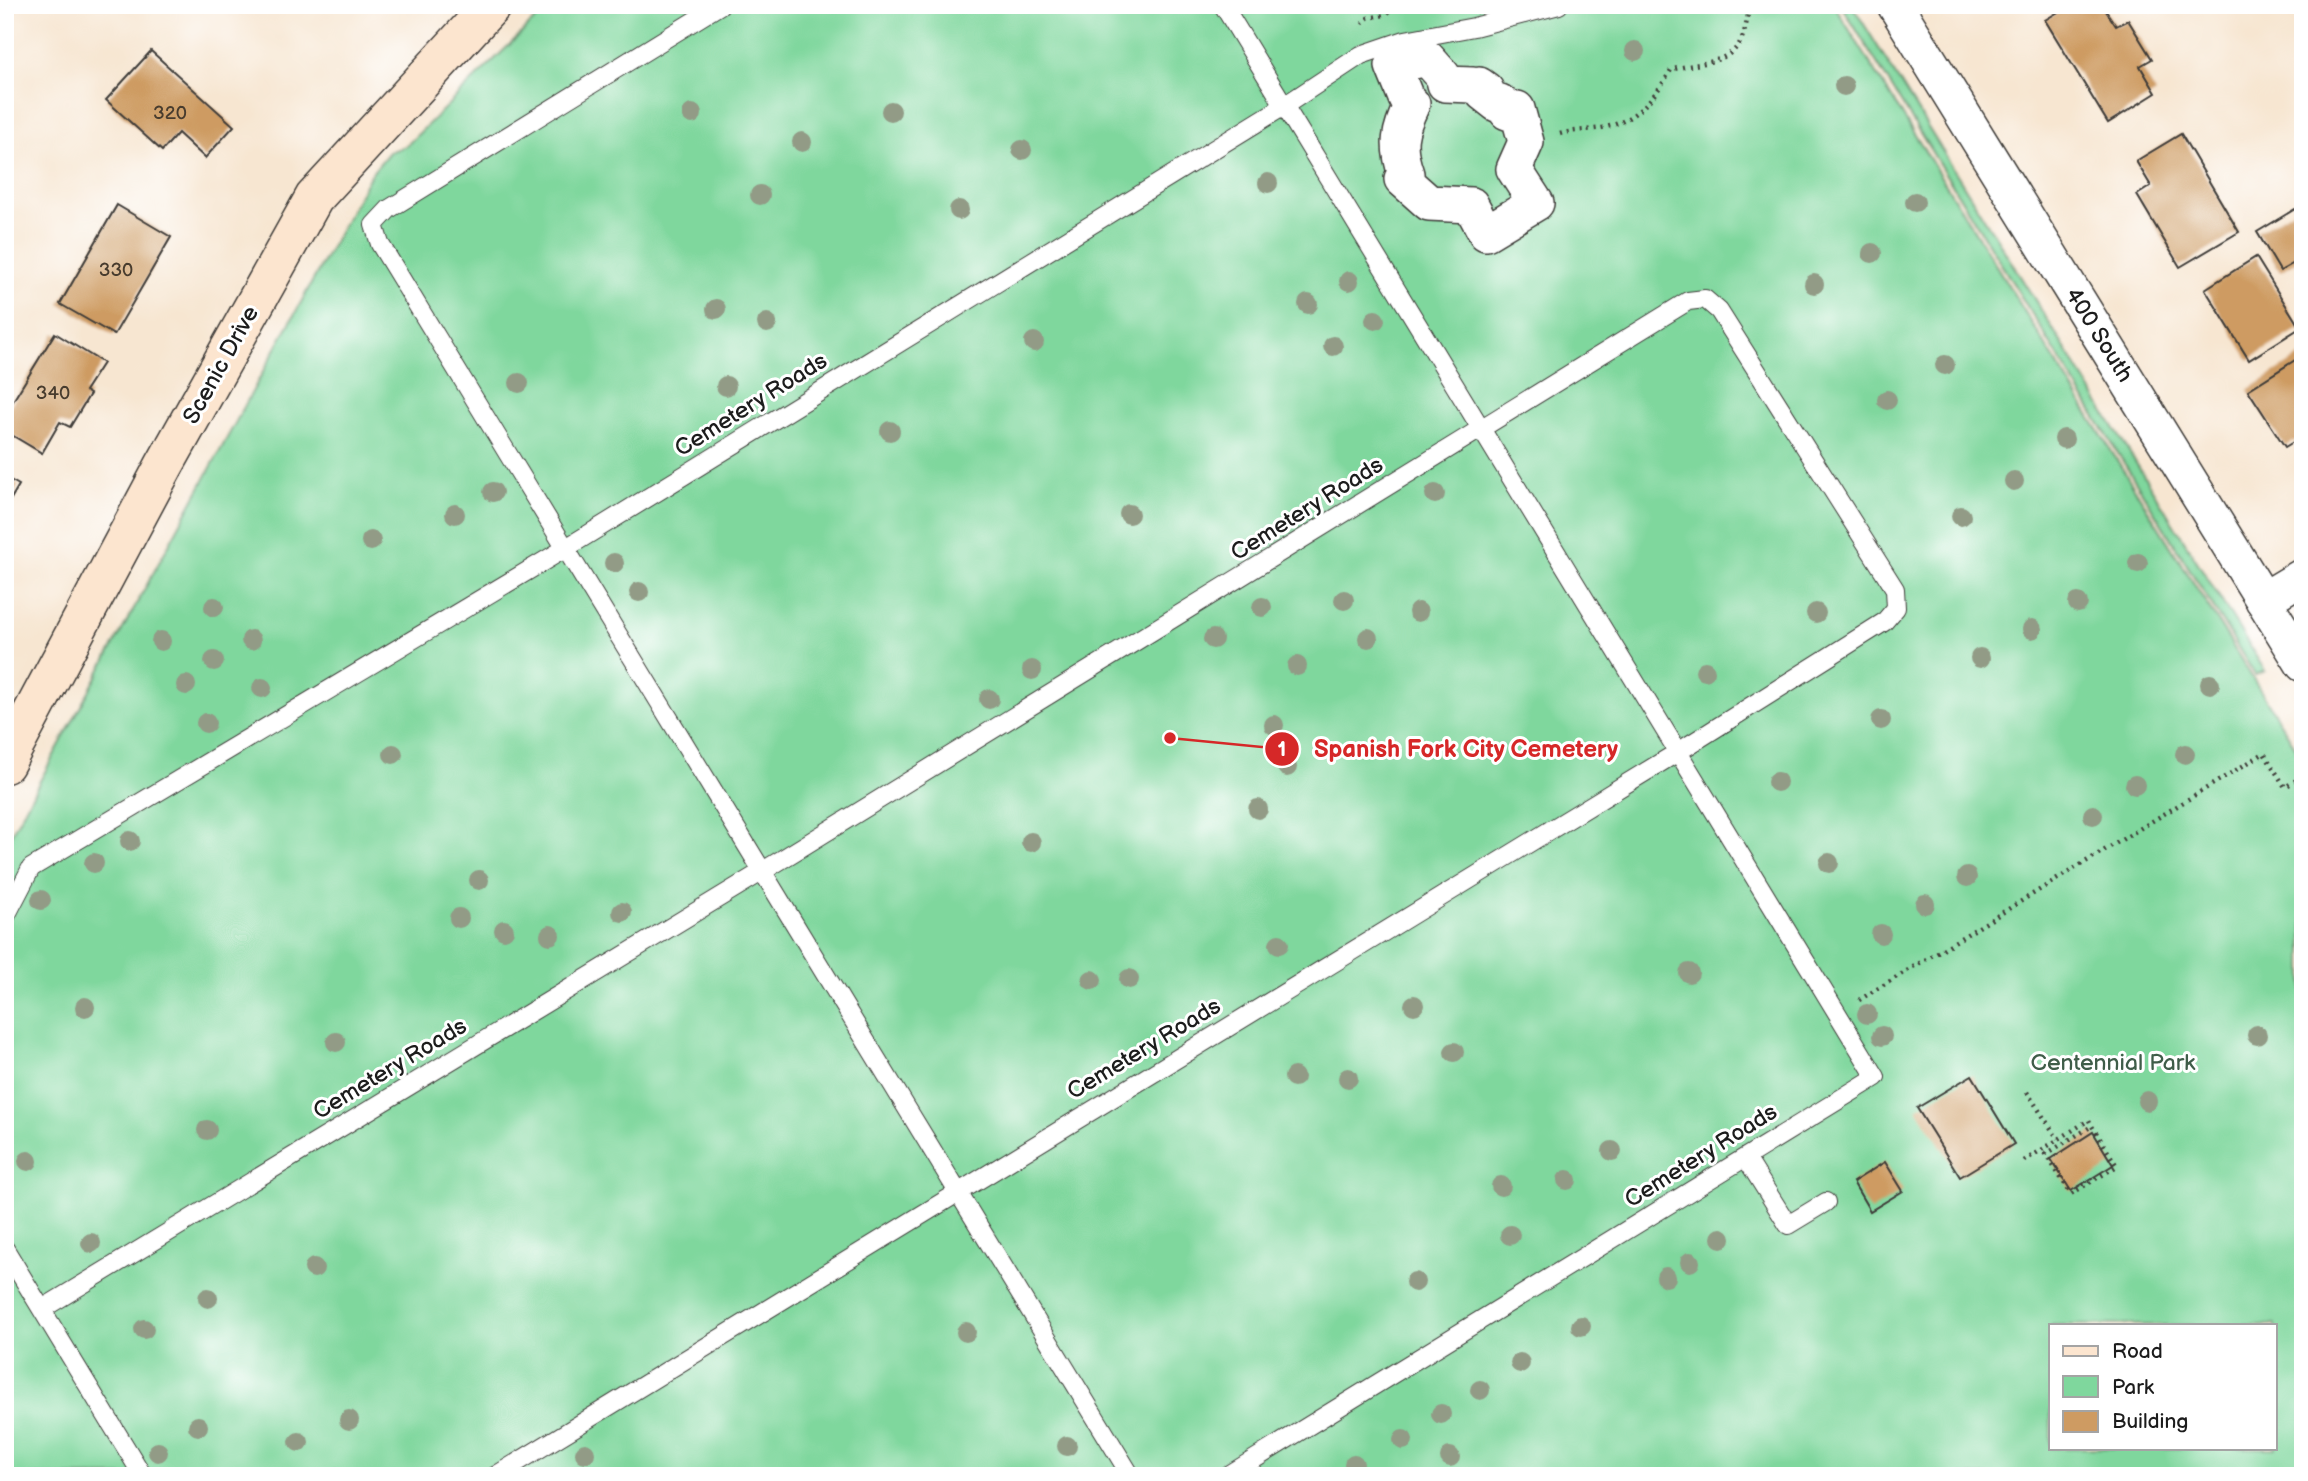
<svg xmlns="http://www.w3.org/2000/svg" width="2308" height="1481" font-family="'Balsamiq Sans',sans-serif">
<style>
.green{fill:#7fd79d;stroke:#4e7a5c;stroke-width:2;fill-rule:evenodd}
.building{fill:#ce9b62}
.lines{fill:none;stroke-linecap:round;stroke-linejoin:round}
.lane-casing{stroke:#3d3a37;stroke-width:20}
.street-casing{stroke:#3d3a37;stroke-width:38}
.secondary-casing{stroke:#3d3a37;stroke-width:41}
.path{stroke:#3d3a37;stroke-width:4.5;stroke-dasharray:2 5;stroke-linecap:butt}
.lane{stroke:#fff;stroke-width:18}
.street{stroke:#fff;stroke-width:35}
.secondary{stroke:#fce5cf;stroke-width:38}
.tree{fill:#929b86}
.labels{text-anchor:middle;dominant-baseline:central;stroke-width:6;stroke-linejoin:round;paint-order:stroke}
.number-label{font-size:19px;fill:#483c2e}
.street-label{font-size:23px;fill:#1c1c1c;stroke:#fff}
.park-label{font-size:23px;fill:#3f5d49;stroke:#fff}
.leader{fill:none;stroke:#d62828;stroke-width:2.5}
.callout-dot{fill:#d62828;stroke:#fff;stroke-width:2.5}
.mark-label{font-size:21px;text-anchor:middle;font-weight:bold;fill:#fff}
.callout-label{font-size:24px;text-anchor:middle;font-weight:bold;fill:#d62828;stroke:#fff;stroke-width:6;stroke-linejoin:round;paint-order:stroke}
</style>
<rect width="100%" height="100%" fill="#fff"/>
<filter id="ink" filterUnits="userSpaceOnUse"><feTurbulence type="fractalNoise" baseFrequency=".0143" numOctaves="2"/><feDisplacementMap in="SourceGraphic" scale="14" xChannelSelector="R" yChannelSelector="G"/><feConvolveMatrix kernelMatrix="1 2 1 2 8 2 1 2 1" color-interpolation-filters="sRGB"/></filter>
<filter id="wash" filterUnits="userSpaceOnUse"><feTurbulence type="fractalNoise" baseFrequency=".00686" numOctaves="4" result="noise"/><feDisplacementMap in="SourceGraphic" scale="28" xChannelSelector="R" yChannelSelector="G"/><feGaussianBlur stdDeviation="1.57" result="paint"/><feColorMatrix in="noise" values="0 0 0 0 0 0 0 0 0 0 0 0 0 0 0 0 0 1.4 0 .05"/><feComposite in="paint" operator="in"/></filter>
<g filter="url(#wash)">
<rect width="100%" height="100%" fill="#f7e6d1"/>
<path class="green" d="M550 5H1834L2303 759V1476H5V845L371 174 389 152 406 146ZM2051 1325H2275V1448H2051Z
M1841 5H1852L2265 671 2255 675Z"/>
<g id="blocks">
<path class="building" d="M2070 5H2102L2116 26 2128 20 2152 59 2140 66 2156 93 2108 123 2045 20Z
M151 51 234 126 205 158 178 133 162 151 106 100Z
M2181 134 2239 232 2180 267 2137 195 2151 186 2136 161Z
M117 205 171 237 114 335 60 304Z
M2295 209 2303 222V258L2280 271 2257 232Z
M2256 257 2300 328 2249 360 2205 289Z
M55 333 103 363 85 391 90 394 70 427 60 422 42 453 5 431V414Z
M2303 355V436L2285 447 2248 390Z
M5 477 19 485 5 509Z
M1972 1075 2014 1144 1960 1177 1917 1108Z
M2093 1132 2113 1165 2071 1191 2051 1159Z
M1885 1162 1903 1191 1870 1211 1853 1182Z"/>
</g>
</g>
<g filter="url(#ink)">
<use href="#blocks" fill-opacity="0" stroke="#3d3a37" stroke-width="2"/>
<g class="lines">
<defs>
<path id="lane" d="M720 5 389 209 374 225 380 244 1131 1476
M1223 5 1876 1077 1227 1476
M5 918 31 868 566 548 1284 106 1361 55 1405 40 1474 27 1559 5
M1746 1158 1788 1225 1826 1202
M5 1249 143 1476
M42 1309 763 871 1688 301 1705 299 1719 311 1895 589 1896 608 1884 622 1678 752 495 1476"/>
<path id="street" d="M1895 5 2303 664
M1427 58 1443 76 1445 84 1473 85 1476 87 1479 85 1486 90 1483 93 1497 104 1500 102 1506 107 1507 112 1517 109 1526 142 1514 169 1536 203 1486 233 1471 205 1429 203 1402 179 1406 174C1396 145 1399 131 1412 104L1406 98 1393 66Z
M2263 600 2303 576"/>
<path id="secondary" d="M5 764 164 466 314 198 492 5"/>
</defs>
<use href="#lane" class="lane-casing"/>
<use href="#street" class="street-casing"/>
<use href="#secondary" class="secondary-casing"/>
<path class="path" d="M1362 23 1368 18 1385 15 1398 5
M1560 134C1576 129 1594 131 1610 126 1638 118 1657 94 1671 70 1692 63 1726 65 1739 44 1746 32 1747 18 1750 5
M1859 1000 2264 753 2285 787 2303 776
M2027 1092 2058 1139
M2024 1161 2089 1120 2092 1126 2117 1166 2071 1194 2046 1154 2092 1126"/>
<use href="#lane" class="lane"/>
<use href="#street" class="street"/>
<use href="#secondary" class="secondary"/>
</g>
<g class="tree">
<circle cx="1635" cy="51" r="10"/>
<circle cx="1844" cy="86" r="10"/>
<circle cx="891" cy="111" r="10"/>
<circle cx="692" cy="114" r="10"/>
<circle cx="802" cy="142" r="10"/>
<circle cx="1022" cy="150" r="10"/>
<circle cx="1268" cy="183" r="10"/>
<circle cx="760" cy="195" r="10"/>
<circle cx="1915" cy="202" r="10"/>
<circle cx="959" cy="210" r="10"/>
<circle cx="1872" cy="253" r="10"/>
<circle cx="1349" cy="281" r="10"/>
<circle cx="1814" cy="284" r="10"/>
<circle cx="1308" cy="304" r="10"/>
<circle cx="716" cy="309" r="10"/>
<circle cx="1375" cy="320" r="10"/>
<circle cx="767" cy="323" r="10"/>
<circle cx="1034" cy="342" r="10"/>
<circle cx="1333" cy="346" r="10"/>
<circle cx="1945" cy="365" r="10"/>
<circle cx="519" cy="383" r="10"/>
<circle cx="726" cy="386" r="10"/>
<circle cx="1887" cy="400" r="10"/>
<circle cx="890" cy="431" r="10"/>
<circle cx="2064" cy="439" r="10"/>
<circle cx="2014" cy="481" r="10"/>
<circle cx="493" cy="492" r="10"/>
<circle cx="1435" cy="494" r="10"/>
<circle cx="455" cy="514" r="10"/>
<circle cx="1129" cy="514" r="10"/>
<circle cx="1961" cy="516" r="10"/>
<circle cx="371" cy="541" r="10"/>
<circle cx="614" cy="563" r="10"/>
<circle cx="2138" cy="563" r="10"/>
<circle cx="639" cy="592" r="10"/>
<circle cx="1344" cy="600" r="10"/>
<circle cx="2078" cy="603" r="10"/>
<circle cx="214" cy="607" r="10"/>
<circle cx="1262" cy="607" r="10"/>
<circle cx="1418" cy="612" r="10"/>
<circle cx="1816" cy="613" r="10"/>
<circle cx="2032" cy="629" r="10"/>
<circle cx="1368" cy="638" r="10"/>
<circle cx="1213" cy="639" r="10"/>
<circle cx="251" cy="640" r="10"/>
<circle cx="161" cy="641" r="10"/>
<circle cx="1980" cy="658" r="10"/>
<circle cx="214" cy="661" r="10"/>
<circle cx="1297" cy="666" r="10"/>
<circle cx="1032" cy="670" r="10"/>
<circle cx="1705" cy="671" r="10"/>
<circle cx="2210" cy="684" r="10"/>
<circle cx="186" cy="685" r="10"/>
<circle cx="262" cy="688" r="10"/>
<circle cx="989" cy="699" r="10"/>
<circle cx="1881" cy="720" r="10"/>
<circle cx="206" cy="723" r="10"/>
<circle cx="1274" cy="725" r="10"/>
<circle cx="393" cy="754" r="10"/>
<circle cx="2185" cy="754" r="10"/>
<circle cx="1287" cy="767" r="10"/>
<circle cx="1777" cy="782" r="10"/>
<circle cx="2135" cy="785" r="10"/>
<circle cx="1258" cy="809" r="10"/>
<circle cx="2093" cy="815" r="10"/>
<circle cx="130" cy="841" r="10"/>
<circle cx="1031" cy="842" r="10"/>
<circle cx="94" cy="863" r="10"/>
<circle cx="1829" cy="863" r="10"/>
<circle cx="1967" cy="877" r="10"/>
<circle cx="479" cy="880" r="10"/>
<circle cx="41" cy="900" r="10"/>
<circle cx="1925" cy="904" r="10"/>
<circle cx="622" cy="912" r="10"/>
<circle cx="459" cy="918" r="10"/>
<circle cx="504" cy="930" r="10"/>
<circle cx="1881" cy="934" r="10"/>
<circle cx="550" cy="935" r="10"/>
<circle cx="1279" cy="944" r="10"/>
<circle cx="1689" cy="973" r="10"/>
<circle cx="1129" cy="979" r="10"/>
<circle cx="1092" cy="980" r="10"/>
<circle cx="1414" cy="1005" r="10"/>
<circle cx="85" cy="1007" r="10"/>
<circle cx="1867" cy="1014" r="10"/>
<circle cx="2257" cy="1035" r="10"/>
<circle cx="1882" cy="1036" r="10"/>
<circle cx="336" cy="1042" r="10"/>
<circle cx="1454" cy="1052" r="10"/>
<circle cx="1294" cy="1077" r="10"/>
<circle cx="1348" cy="1078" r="10"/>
<circle cx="2147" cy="1101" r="10"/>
<circle cx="207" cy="1130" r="10"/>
<circle cx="1612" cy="1151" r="10"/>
<circle cx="28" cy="1161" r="10"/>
<circle cx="1567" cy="1180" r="10"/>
<circle cx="1501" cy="1186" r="10"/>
<circle cx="1510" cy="1235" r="10"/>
<circle cx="1721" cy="1238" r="10"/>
<circle cx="91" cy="1243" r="10"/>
<circle cx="1690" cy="1262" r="10"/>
<circle cx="314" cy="1268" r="10"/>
<circle cx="1666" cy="1277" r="10"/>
<circle cx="1415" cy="1282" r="10"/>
<circle cx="208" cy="1298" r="10"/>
<circle cx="1581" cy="1326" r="10"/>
<circle cx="144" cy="1329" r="10"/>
<circle cx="966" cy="1332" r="10"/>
<circle cx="1520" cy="1363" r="10"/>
<circle cx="1480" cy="1390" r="10"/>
<circle cx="1441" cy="1414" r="10"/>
<circle cx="349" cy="1420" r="10"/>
<circle cx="198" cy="1426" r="10"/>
<circle cx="1403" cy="1440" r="10"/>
<circle cx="299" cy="1442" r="10"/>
<circle cx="1067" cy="1446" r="10"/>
<circle cx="158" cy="1452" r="10"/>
<circle cx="585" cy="1453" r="10"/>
<circle cx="1450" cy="1457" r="10"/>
<circle cx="1354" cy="1464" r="10"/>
</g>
</g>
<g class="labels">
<g class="number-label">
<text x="170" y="113">320</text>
<text x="116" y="270">330</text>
<text x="53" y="393">340</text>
</g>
<g class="street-label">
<text transform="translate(2099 335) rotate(58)">400 South</text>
<text transform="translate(221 365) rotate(-61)">Scenic Drive</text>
<text transform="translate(751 405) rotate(-32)">Cemetery Roads</text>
<text transform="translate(1307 509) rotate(-32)">Cemetery Roads</text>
<text transform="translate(1144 1049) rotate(-31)">Cemetery Roads</text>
<text transform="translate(390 1069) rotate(-31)">Cemetery Roads</text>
<text transform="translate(1701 1156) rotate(-32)">Cemetery Roads</text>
</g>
<g class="park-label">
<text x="2113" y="1063">Centennial Park</text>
</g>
</g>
<path class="leader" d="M1170 738L1282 749"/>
<g class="callout-dot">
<circle cx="1170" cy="738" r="7"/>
<circle cx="1282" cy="749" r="18"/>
</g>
<g class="mark-label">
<text x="1282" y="756">1</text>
</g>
<g class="callout-label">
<text x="1466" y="757">Spanish Fork City Cemetery</text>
</g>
<rect width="2308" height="1481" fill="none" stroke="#fff" stroke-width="28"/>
<rect x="2049" y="1324" width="228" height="126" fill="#ffffff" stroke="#a4a4a4" stroke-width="2"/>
<rect x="2063" y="1346" width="35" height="10" fill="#fce5cf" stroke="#a4a4a4" stroke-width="2"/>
<text x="2112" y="1358" font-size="21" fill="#1c1c1c">Road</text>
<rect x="2063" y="1376" width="35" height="21" fill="#7fd79d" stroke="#a4a4a4" stroke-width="2"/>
<text x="2112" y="1394" font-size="21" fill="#1c1c1c">Park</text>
<rect x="2063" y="1411" width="35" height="21" fill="#ce9b62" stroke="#a4a4a4" stroke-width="2"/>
<text x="2112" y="1428" font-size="21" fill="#1c1c1c">Building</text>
</svg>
